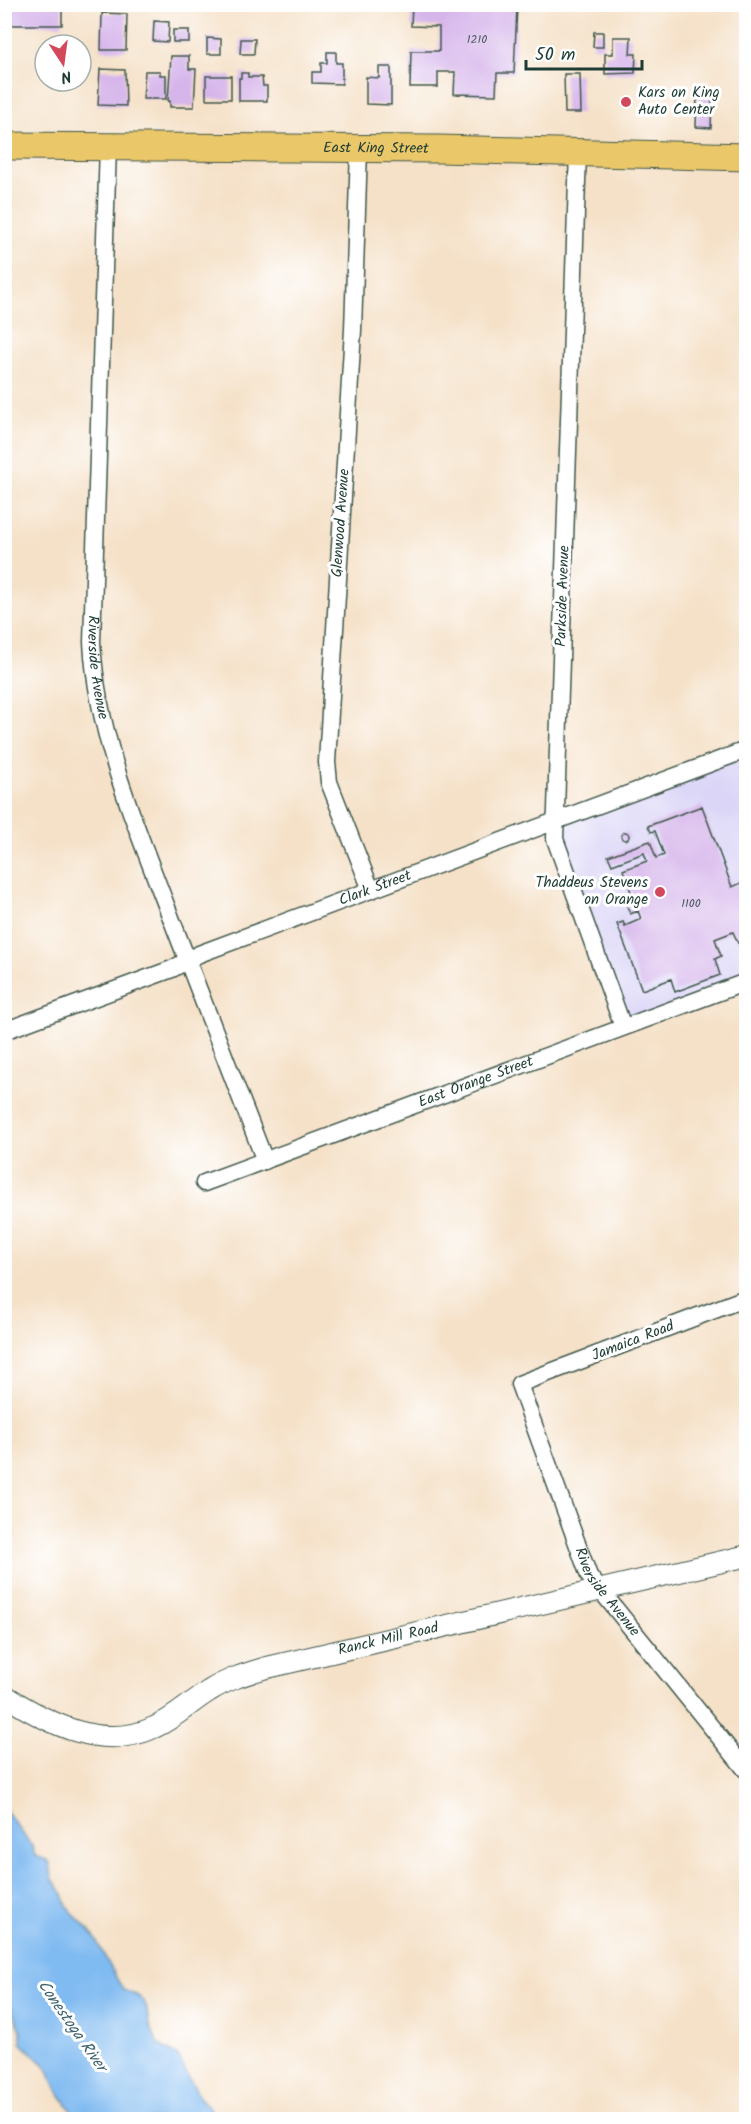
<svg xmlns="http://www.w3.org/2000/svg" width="751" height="2124" font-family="Kalam,sans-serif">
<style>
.built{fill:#dbd6f7}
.water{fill:#7fbaf1;stroke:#4f7c92;stroke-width:1.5}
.building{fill:#d6b5eb}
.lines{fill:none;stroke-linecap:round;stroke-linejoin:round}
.minor-casing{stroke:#3f564a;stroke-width:19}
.tertiary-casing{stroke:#3f564a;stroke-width:23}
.primary-casing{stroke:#3f564a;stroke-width:29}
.minor{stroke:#fff;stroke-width:16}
.tertiary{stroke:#fff;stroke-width:21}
.primary{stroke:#eac769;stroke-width:27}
.poi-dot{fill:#d1495b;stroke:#fff;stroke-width:2}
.labels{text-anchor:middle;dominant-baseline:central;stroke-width:6;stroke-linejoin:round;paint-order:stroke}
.number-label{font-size:12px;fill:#4d5b62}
.poi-label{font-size:15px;fill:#1f3d34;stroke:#fff;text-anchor:start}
.street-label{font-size:15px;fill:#1f3d34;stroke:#fff}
.water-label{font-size:16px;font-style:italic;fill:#3c626d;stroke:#fff}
</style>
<rect width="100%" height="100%" fill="#fff"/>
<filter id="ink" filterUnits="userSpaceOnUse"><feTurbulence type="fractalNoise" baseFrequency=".0167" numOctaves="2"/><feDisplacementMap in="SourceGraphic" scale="12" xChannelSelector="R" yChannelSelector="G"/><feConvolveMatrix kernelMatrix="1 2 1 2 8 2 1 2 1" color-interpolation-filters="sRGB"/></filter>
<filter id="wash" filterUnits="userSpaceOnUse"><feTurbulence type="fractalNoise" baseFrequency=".008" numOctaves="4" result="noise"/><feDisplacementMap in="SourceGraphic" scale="24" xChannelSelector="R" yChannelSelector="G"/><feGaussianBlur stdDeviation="1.35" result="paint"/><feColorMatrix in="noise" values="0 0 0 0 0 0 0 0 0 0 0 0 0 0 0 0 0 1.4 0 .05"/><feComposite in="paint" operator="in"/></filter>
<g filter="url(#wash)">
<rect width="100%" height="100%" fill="#f5e1c8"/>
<path class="built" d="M746 750V982L623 1027 556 821Z"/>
<path class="water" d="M4 1808 32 1846 35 1856 47 1860 50 1864 52 1878 63 1894 67 1906 83 1925 92 1933 123 1990 138 1996 146 2005 149 2023 158 2044 177 2055 200 2098 219 2119H77L56 2088 46 2066 21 2043V2030L5 1993Z"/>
<g id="blocks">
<path class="building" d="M4 4H62V25H4Z
M412 4 517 6 514 73H497L496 95 454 94 455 72H438V87H410L411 51H439V27L411 26Z
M102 13 127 14 126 50H101Z
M154 21 169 22 168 42 153 41Z
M173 30H189V42H173Z
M594 32H603V47H593Z
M613 37H631L630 54H636L635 73 605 74V54H613Z
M207 38 221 39V54H207Z
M241 39H255L254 54H240Z
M327 52H336V63H342V84L312 83V72H321V63H327Z
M171 56H189V69H196L194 107H170V101H168Z
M379 67H391V105L366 104V77L379 78Z
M100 69 125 70 126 106 98 105Z
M145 71H160V75H166V99H143Z
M241 73H248V77H262L263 86H267V101H239V78H241Z
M564 74H580L581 113H565Z
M206 76H231V99H206Z
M697 94 712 95 711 128 696 127Z
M702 806 732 887 746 881V940L738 943 733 932 715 939 721 956 715 959 720 975 675 992 671 979 642 990 617 924 623 922 625 926 641 919 638 911 630 914 624 898 632 895 623 870 647 861 644 853 612 865 608 856 650 841 656 858 664 855 655 831 651 832 648 826Z
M621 836a4 4 0 1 1 8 0a4 4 0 1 1-8 0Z"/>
</g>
</g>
<g filter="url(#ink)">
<use href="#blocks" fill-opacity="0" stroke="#3f564a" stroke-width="1.5"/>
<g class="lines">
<defs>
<g id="minor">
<path id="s1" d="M108 146 92 642C97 734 133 819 166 905 199 990 232 1075 265 1161"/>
<path d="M359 149 353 330 327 762 329 782 371 890"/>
<path d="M578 152 555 839 623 1027"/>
<path id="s2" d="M4 1031 172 969 199 954 746 750"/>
<path id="s3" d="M204 1183 746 982"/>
<path id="s4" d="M746 1298 519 1384 589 1576 746 1770"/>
</g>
<g id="tertiary">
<path id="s5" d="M4 1695C49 1724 103 1752 155 1727 175 1718 191 1702 209 1691 226 1680 245 1674 265 1668L746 1556"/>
</g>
<g id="primary">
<path id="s6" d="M4 146 439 149 746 157"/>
</g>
</defs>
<use href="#minor" class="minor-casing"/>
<use href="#tertiary" class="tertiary-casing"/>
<use href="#primary" class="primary-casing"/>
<use href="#minor" class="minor"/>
<use href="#tertiary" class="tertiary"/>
<use href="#primary" class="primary"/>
</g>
</g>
<g class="poi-dot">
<circle cx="626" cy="102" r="6"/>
<circle cx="660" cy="892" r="6"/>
</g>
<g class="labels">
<g class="number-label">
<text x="477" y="39">1210</text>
<text x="691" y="903">1100</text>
</g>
<g class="poi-label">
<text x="638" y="93">Kars on King<tspan x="638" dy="17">Auto Center</tspan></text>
<text x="648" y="883" text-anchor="end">Thaddeus Stevens<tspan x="648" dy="17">on Orange</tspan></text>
</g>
<g class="street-label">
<text stroke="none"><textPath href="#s6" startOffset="372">East King Street</textPath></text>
<text transform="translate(341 523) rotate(-86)">Glenwood Avenue</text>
<text transform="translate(563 596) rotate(-88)">Parkside Avenue</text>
<text stroke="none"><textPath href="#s1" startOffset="522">Riverside Avenue</textPath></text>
<text stroke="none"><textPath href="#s2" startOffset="398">Clark Street</textPath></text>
<text stroke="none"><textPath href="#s3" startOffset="290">East Orange Street</textPath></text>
<text transform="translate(633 1341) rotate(-21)">Jamaica Road</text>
<text stroke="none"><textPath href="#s4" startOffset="470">Riverside Avenue</textPath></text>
<text stroke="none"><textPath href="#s5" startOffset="414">Ranck Mill Road</textPath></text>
</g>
<g class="water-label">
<text transform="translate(72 2026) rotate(55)">Conestoga River</text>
</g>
</g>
<rect width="751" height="2124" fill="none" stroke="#fff" stroke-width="24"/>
<g transform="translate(63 63) rotate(167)"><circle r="28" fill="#ffffff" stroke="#a5b1ae" stroke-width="1.5"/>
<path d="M0-4.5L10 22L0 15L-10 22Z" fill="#d1495b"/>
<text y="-9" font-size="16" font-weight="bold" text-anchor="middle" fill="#1f3d34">N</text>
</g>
<path d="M526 60v9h116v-9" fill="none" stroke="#1f3d34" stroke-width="3"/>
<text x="535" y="60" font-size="18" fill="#1f3d34" stroke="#ffffff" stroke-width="4.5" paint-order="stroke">50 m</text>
</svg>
